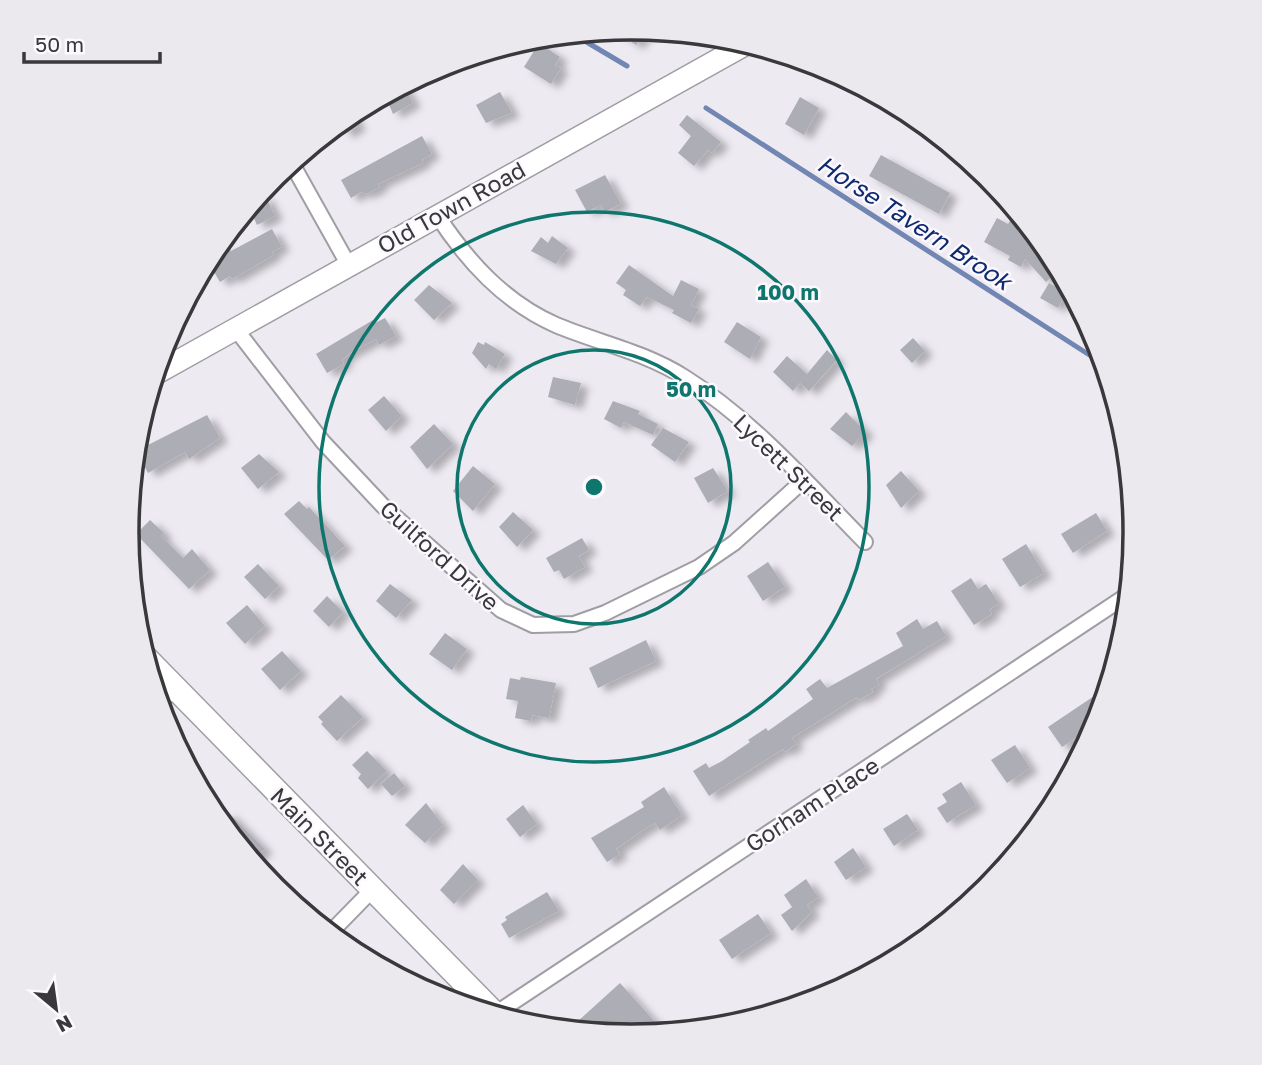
<svg xmlns="http://www.w3.org/2000/svg" width="1262" height="1065" font-family="'Golos Text',sans-serif">
<style>
.lines{fill:none;stroke-linecap:round;stroke-linejoin:round}
.stream{stroke:#7186b2;stroke-width:5}
.building{fill:#adadb5;filter:url(#shadow)}
.minor-casing{stroke:#a09da4;stroke-width:18}
.secondary-casing{stroke:#a09da4;stroke-width:24}
.primary-casing{stroke:#a09da4;stroke-width:26}
.minor{stroke:#fff;stroke-width:14}
.secondary{stroke:#fff;stroke-width:21}
.primary{stroke:#fff;stroke-width:23}
.ring{fill:none;stroke:#0f766e;stroke-width:3.5}
.labels{text-anchor:middle;dominant-baseline:central;stroke-width:5;stroke-linejoin:round;paint-order:stroke}
.street-label{font-size:23px;fill:#39383b;stroke:#fbf8fe}
.water-label{font-size:24px;font-style:italic;fill:#0d296f;stroke:#fbf8fe}
.rim{fill:none;stroke:#39383b;stroke-width:3.5}
.centre{fill:#0f766e;stroke:#fbf8fe;stroke-width:3.5}
.ring-label{font-size:21px;text-anchor:middle;font-weight:bold;fill:#0f766e;stroke:#fbf8fe;stroke-width:5;stroke-linejoin:round;paint-order:stroke}
</style>
<defs>
<filter id="shadow"><feDropShadow dx="8" dy="4.5" stdDeviation="3.5" flood-color="#0004"/></filter>
</defs>
<rect width="100%" height="100%" fill="#eeeaf2"/>
<g class="lines">
<path class="stream" d="M573 34 627 66
M706 108 1105 365"/>
</g>
<path class="building" d="M631 28 647 30 636 45 614 30Z
M539 43 560 57 555 65 561 68 551 84 524 67Z
M403 85 413 103 393 114 385 95Z
M500 92 512 113 486 123 476 105Z
M800 97 819 108 804 135 785 124Z
M351 113 358 126 345 134 339 123Z
M687 115 721 142 712 153 708 150 694 166 678 153 691 136 679 125Z
M422 136 432 154 422 160 423 163 378 184 380 187 366 194 361 192 351 198 341 180Z
M881 155 950 193 939 214 869 176Z
M605 175 621 204 604 212 601 205 587 212 575 190Z
M265 195 275 216 257 225 249 207Z
M1016 211 1018 229 1031 236 1029 241 1037 246 1036 249 1056 273 1046 282 1025 259 1021 267 1008 260 1010 256 984 242 997 218 1008 224Z
M272 229 282 247 272 252 274 255 232 279 230 276 220 282 207 260 209 257 227 246 231 251Z
M552 236 568 248 556 264 531 251 541 237 548 243Z
M629 265 673 296 681 280 699 289 691 305 699 309 691 323 672 313 674 310 647 297 640 306 623 295 626 290 616 283Z
M1049 283 1066 292 1058 308 1040 298Z
M429 285 452 303 434 320 414 300Z
M385 318 396 336 379 345 376 339 350 353 342 360 344 364 327 373 316 354 373 320 375 323Z
M737 322 761 337 750 359 724 342Z
M913 338 925 351 912 363 900 350Z
M478 342 484 345 485 342 505 354 496 369 489 364 486 369 472 353Z
M827 350 837 360 809 391 800 383 793 391 773 372 787 356 807 374Z
M553 377 581 383 575 405 548 397Z
M384 396 402 416 386 431 368 410Z
M613 401 640 411 638 414 658 424 653 435 624 422 621 428 604 419Z
M846 412 866 432 852 446 830 429Z
M207 415 220 438 189 459 185 452 148 473 138 455 148 449 146 446Z
M434 424 453 444 427 469 410 447Z
M663 428 689 442 675 462 651 445Z
M259 454 279 472 258 489 241 468Z
M473 466 495 484 473 511 453 491Z
M713 468 728 491 708 503 694 478Z
M901 471 919 491 901 508 886 485Z
M299 501 307 509 309 507 345 546 328 560 284 514Z
M513 512 533 530 517 547 499 527Z
M1096 513 1107 531 1073 553 1061 534Z
M150 520 164 533 161 536 183 558 192 549 210 570 189 589 136 534Z
M582 538 589 550 579 556 585 567 564 579 559 570 554 572 546 558Z
M1026 544 1044 573 1020 587 1002 559Z
M768 562 785 587 763 601 747 576Z
M258 564 279 586 265 599 244 577Z
M971 578 978 589 986 584 999 603 989 610 992 614 974 625 951 591Z
M390 584 412 600 396 618 376 601Z
M327 596 343 612 329 627 313 611Z
M247 605 265 626 245 644 226 623Z
M917 619 923 629 937 621 946 636 876 679 879 685 871 689 873 692 858 700 857 697 792 738 796 744 785 752 783 749 709 796 693 771 706 763 709 768 722 761 750 742 748 740 766 728 768 731 813 699 806 689 820 679 827 688 903 646 896 633Z
M445 633 467 649 452 670 429 654Z
M646 640 656 661 598 688 589 668Z
M282 651 301 671 280 690 261 669Z
M521 677 556 683 549 718 532 715 531 721 515 718 518 701 506 699 510 678 520 680Z
M1109 686 1101 712 1082 726 1086 731 1062 747 1048 727Z
M341 695 363 717 337 741 321 724 323 722 318 717Z
M1015 745 1030 768 1007 783 991 760Z
M367 751 387 771 368 789 358 778 361 774 352 765Z
M394 773 405 786 392 796 381 784Z
M961 782 976 805 947 823 937 808 947 802 942 794Z
M664 787 682 815 660 830 655 823 646 828 616 849 620 854 607 862 591 838 644 807 641 802Z
M426 803 443 825 425 843 405 825Z
M523 805 537 824 520 837 506 819Z
M228 812 265 849 251 861 218 821Z
M907 814 918 830 894 846 883 829Z
M853 848 866 867 846 880 834 862Z
M463 864 478 880 454 904 440 890Z
M806 879 818 897 807 905 812 912 792 931 781 915 792 907 784 895Z
M547 892 559 911 509 938 501 924 507 920 505 917Z
M758 914 771 933 732 959 719 940Z
M620 983 666 1034 631 1037 586 1033 577 1022Z"/>
<g class="lines">
<defs>
<path id="minor" d="M823 66 923 122
M291 162 348 264
M437 215C467 261 504 302 556 325 599 343 645 352 684 377 754 421 808 484 865 542
M235 328 323 442 383 506 501 610 533 625 574 624 605 613 699 567 734 543 804 480
M159 705 174 687
M329 934 373 889
M495 1014 1129 594"/>
<path id="secondary" d="M155 374 748 43"/>
<path id="primary" d="M143 655 498 1017"/>
</defs>
<use href="#minor" class="minor-casing"/>
<use href="#secondary" class="secondary-casing"/>
<use href="#primary" class="primary-casing"/>
<use href="#minor" class="minor"/>
<use href="#secondary" class="secondary"/>
<use href="#primary" class="primary"/>
</g>
<g class="ring">
<circle cx="594" cy="487" r="137"/>
<circle cx="594" cy="487" r="275"/>
</g>
<g class="labels">
<g class="street-label">
<text transform="translate(451 207) rotate(-29)">Old Town Road</text>
<text transform="translate(789 467) rotate(44)">Lycett Street</text>
<text transform="translate(440 555) rotate(42)">Guilford Drive</text>
<text transform="translate(812 804) rotate(-33)">Gorham Place</text>
<text transform="translate(320 836) rotate(45)">Main Street</text>
</g>
<g class="water-label">
<text transform="translate(915 222) rotate(33)">Horse Tavern Brook</text>
</g>
</g>
<path d="M0 0H1262V1065H0ZM139 532a492 492 0 1 1 984 0a492 492 0 1 1-984 0Z" fill="#ebe9ee" fill-rule="evenodd"/>
<path class="rim" d="M139 532a492 492 0 1 1 984 0a492 492 0 1 1-984 0Z"/>
<circle cx="594" cy="487" r="10" class="centre"/>
<g class="ring-label">
<text x="788" y="300">100 m</text>
<text x="691" y="397">50 m</text>
</g>
<g transform="translate(56 1009) rotate(151)" stroke="#fbf8fe" stroke-width="5" paint-order="stroke">
<path d="M0-5L12 26L0 18L-12 26Z" fill="#39383b"/>
<text y="-10" font-size="19" font-weight="bold" text-anchor="middle" fill="#39383b">N</text>
</g>
<path d="M24 52v10h136v-10" fill="none" stroke="#39383b" stroke-width="3.5"/>
<text x="35" y="52" font-size="21" fill="#39383b" stroke="#fbf8fe" stroke-width="5" paint-order="stroke">50 m</text>
</svg>
